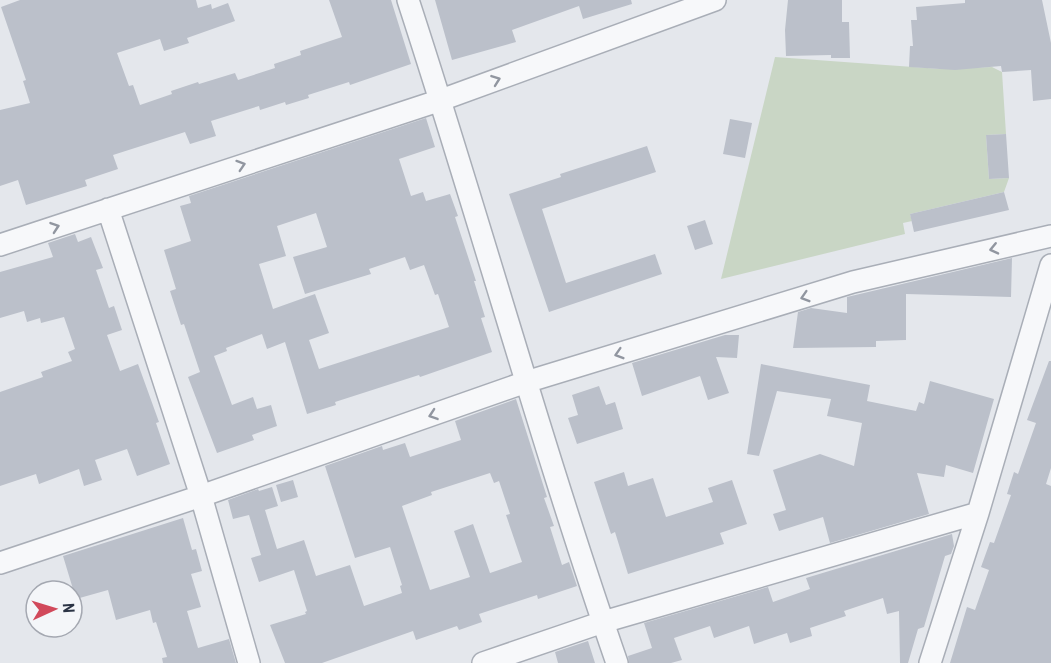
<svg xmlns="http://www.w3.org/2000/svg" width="1051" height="663" font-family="'Roboto Condensed',sans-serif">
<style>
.green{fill:#c9d6c5}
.building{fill:#bbc0ca;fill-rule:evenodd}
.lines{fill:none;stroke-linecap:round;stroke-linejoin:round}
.street-casing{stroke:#a9aeb7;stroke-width:24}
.street{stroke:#f7f8fa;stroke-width:21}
.oneway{stroke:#9196a0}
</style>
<rect width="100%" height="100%" fill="#e4e7ec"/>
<path class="green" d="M775 57 941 69 992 67 1002 72 1006 134 986 135 989 179 1009 178 1004 192 910 214 912 221 903 223 905 234 721 279Z"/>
<path class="building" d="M20 0H196L198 8 211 4 212 9 228 3 235 21 187 38 189 43 164 51 160 39 117 53 129 86 133 85 140 105 172 94 171 91 198 82 199 84 235 73 238 80 275 68 274 64 301 55 300 51 342 37 329 0H391L411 64 350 85 349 82 308 95 309 98 286 105 285 102 260 110 259 106 211 121 216 136 190 144 185 132 113 155 118 169 85 180 87 186 26 205 18 180 0 186V110L30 103 23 81 26 80 1 7Z
M435 0H631L632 4 583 19 579 6 512 30 516 42 452 60Z
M788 0H842V22H849L850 58H831V55L786 56 785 30Z
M965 0H1042L1051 43V99L1033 101 1031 70 1002 72 1001 66 955 70 909 67 910 46H913L911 20H917L916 7 965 3Z
M426 118 435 147 399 159 411 196 423 192 426 201 450 194 458 216 455 217 476 281H474L485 317 481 318 492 352 420 377 419 375 335 402 336 405 307 414 285 342 267 349 262 334 226 348 227 351 214 356 232 405 253 397 257 409 271 405 277 426 252 435 254 440 217 453 188 377 200 372 184 324 181 325 170 291 176 289 164 250 191 241 180 206 191 203 189 196ZM316 213 327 247 293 257 305 294 371 274 369 269 405 257 410 270 424 265 435 295 438 294 449 327 319 369 309 340 329 333 315 294 273 309 259 264 286 256 277 226Z
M730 119 752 123 745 158 723 154Z
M1006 134 1009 178 989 179 986 135Z
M647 146 656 172 542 209 566 283 655 254 662 274 549 312 509 194 561 177 560 174Z
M1004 192 1009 210 914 232 910 214Z
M705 220 713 244 695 250 687 226Z
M75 234 78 242 91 237 103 268 96 270 109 308 114 306 122 330 107 335 120 371 138 364 159 422 156 423 170 464 137 476 127 449 95 460 102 480 84 486 79 469 39 484 36 474 0 486V392L43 377 41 372 72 361 68 352 75 349 64 317 41 323 40 318 27 322 24 311 0 318V272L53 257 48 243Z
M1012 258 1011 297 906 294V340L876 341V347L793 348 798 312 811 308 847 313V297Z
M725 335H739L737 358 716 357 729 393 708 400 700 376 642 396 632 363Z
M1049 361H1051V468L1046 484 1051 486V663H950L967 607 975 610 989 570 981 567 990 542 994 543 1011 495 1007 494 1014 472 1018 474 1036 423 1027 420Z
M761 364 870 385 867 401 916 411 919 402 924 404 930 381 994 399 973 473 946 465 944 477 917 473 929 514 830 543 823 517 779 531 773 514 786 510 773 470 820 454 854 466 862 423 827 416 831 399 777 391 759 456 747 454Z
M599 386 606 405 615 402 623 429 577 444 568 418 578 415 572 395Z
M516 399 547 497 544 498 554 526 550 527 562 565 569 562 577 586 538 599 537 595 479 614 482 622 459 630 457 626 416 640 413 631 322 663H285L270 625 306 614 305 612 307 611 294 570 259 582 251 558 261 555 249 515 233 519 228 500 258 489 259 491 272 487 278 506 265 510 277 549 304 540 316 576 350 565 364 606 402 593 400 586 402 585 390 547 355 558 325 466 382 446 383 450 405 443 410 457 461 440 455 421ZM490 473 494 483 499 481 510 514 506 515 522 562 490 573 473 524 454 531 470 577 430 590 402 506 432 495 431 492Z
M624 472 628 486 653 478 666 517 713 502 708 488 732 480 747 524 720 533 724 544 628 574 615 532 611 534 594 482Z
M293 480 298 497 281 502 276 485Z
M183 518 192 550 196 549 202 571 191 574 201 607 187 611 198 648 229 639 236 663H163L162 658 167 657 156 622 153 623 150 610 116 620 108 590 76 599 63 556Z
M952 534 954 546 951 554 945 556 924 627 918 629 908 663H900L899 611 887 614 883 598 844 611 846 616 810 628 812 636 790 643 787 633 754 644 749 626 714 638 710 626 674 638 682 660 671 663H629L628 656 652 648 644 623 768 587 773 602 810 589 806 578Z
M588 641 595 663H558L555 652Z"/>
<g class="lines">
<defs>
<path id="street" d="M408 0C480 220 541 444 617 663
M108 209 201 496 249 663
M0 245 441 100 715 0
M0 563 201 496 526 382 853 282 1051 236
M483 663 603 622 978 513
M930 663 978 513 1051 265"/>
</defs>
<use href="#street" class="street-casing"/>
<use href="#street" class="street"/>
</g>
<defs><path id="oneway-chevron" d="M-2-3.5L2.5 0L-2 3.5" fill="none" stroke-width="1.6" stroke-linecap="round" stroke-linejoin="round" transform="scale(1.5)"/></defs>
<g class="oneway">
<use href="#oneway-chevron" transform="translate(496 80) rotate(-20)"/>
<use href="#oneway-chevron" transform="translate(241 165) rotate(-18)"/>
<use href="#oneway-chevron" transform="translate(55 227) rotate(-19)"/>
<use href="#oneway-chevron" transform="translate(994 249) rotate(167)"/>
<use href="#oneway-chevron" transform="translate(805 297) rotate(163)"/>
<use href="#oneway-chevron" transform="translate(619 354) rotate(163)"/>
<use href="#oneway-chevron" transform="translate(433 415) rotate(161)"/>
</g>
<g transform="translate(54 609) rotate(86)"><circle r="28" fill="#f4f6f9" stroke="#a4a8b1" stroke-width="1.5"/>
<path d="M0-4.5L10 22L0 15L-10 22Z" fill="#d1495b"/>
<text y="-9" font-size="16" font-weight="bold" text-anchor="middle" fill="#2b3445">N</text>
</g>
</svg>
